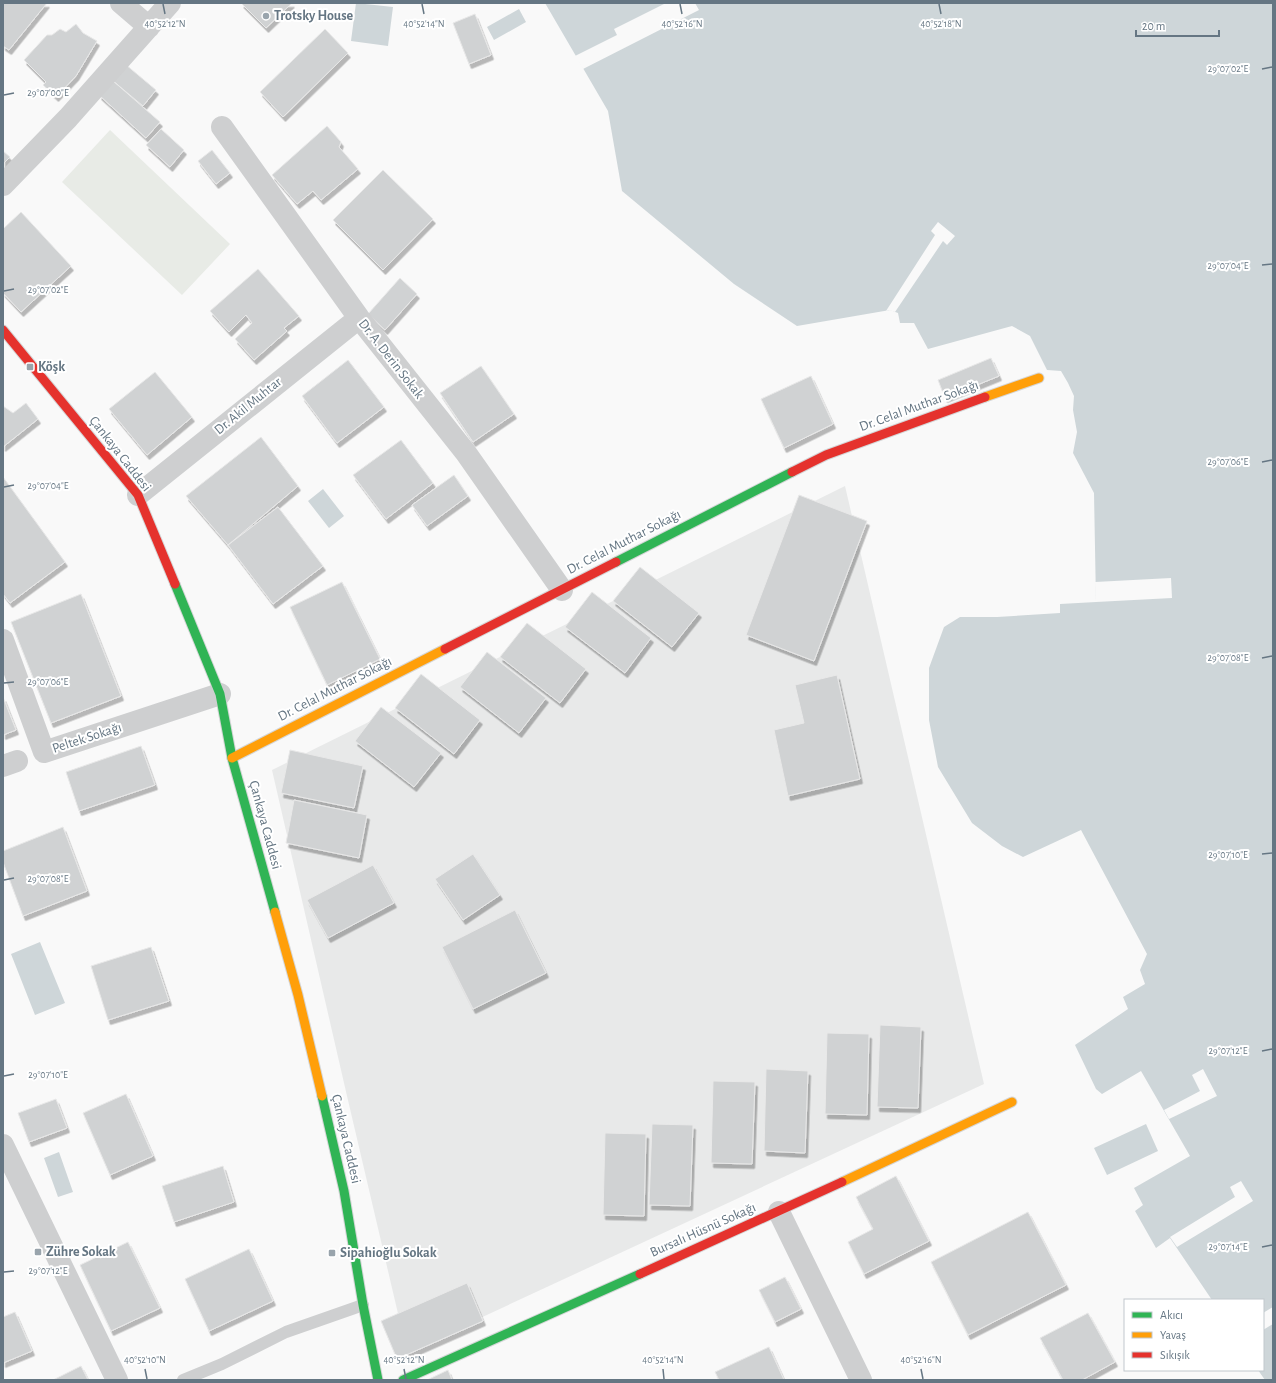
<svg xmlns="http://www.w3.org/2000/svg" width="1276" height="1383" font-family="'Alegreya Sans',sans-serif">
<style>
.built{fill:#e8e9e9}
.green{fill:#e8ebe6}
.water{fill:#ced6d9}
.pier{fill:#f9f9f9}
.building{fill:#d0d2d3;stroke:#e8e8e8;filter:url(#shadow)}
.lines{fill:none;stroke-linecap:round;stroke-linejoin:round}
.fast-casing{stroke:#d5d6d7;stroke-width:11}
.slow-casing{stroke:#d5d6d7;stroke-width:11}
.jam-casing{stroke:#d5d6d7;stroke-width:11}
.lane{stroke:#cecfd0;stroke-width:12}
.street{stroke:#cecfd0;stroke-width:22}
.fast{stroke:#30b455;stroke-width:9}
.slow{stroke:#ff9f0a;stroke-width:9}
.jam{stroke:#e5322d;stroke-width:9}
.ticks{fill:none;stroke:#657683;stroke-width:1.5}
.poi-dot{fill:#99a4ac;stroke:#fff;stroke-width:1.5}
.labels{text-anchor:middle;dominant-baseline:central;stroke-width:4;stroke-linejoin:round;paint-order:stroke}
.poi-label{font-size:14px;font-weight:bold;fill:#657683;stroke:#fff;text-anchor:start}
.street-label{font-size:14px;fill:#657683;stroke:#fff}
.ticks-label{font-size:10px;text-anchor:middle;fill:#657683;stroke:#fff;stroke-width:4;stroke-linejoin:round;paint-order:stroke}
</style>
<defs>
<filter id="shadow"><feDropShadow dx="2.5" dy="4.5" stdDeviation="0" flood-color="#0004"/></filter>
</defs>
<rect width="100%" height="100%" fill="#f9f9f9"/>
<path class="built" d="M845 486 984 1084 407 1352 347 1096 272 770Z"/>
<path class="green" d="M110 130 230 244 182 295 62 182Z"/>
<path class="water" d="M356 3 393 7 388 46 351 41Z
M545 3H1273V1380H1265L1258 1370H1263V1300H1212L1170 1238 1156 1248 1135 1211 1143 1205 1134 1188 1190 1156 1141 1071 1102 1094 1096 1089 1075 1045 1128 1009 1123 997 1145 984 1140 970 1147 954 1081 830 1023 857 1002 846 972 823 938 767 929 720V668L944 627 960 617H997L1060 613V604L1096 602 1094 493 1073 453 1077 432 1073 410 1074 396 1068 383 1061 371 1047 370 1030 336 1012 326 928 349 914 323H900L898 313 890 310 797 326 734 284 622 191 608 111Z
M519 9 526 22 494 40 487 27Z
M323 489 344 516 329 528 308 501Z
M40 942 65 1003 35 1015 11 954Z
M1146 1124 1158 1151 1107 1175 1094 1148Z
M59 1152 73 1192 58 1197 44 1158Z"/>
<path class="pier" d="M666 3H695L699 10 583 69 575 56 617 35 614 29Z
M938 222 955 236 947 245 943 241 895 312 889 310 886 311 935 235 931 231Z
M1171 578 1172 598 1096 602 1095 582Z
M1203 1069 1217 1096 1169 1119 1164 1110 1200 1091 1192 1075Z
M1241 1181 1253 1201 1177 1247 1170 1237 1235 1197 1230 1187Z
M1273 1307V1324L1263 1330V1313Z"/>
<path class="building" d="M3 3H47L9 50 3 46Z
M241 3H292L266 28Z
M475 14 491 55 469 64 453 23Z
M76 24 83 33 97 41 76 76 56 97 43 85 46 82 24 60 47 35H52L60 29 66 32Z
M325 29 348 53 283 117 260 92Z
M125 64 156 90 143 106 112 80Z
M112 80 160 122 146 138 99 95Z
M327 126 341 142 339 147 358 169 321 200 313 191 297 204 272 175Z
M161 129 184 150 170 167 146 145Z
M212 150 230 173 216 184 198 161Z
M3 151 10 157 3 164Z
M383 170 433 219 383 270 333 220Z
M21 212 71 266 21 312 3 293V229Z
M258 269 299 316 284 328 287 331 254 360 235 339 252 323 246 315 229 332 210 311Z
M400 278 417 294 385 330 368 314Z
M991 358 999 376 945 398 938 380Z
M348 360 384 407 337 443 302 396Z
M481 366 514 414 473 442 440 393Z
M155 372 192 417 147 455 109 409Z
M811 376 833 424 784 448 761 399Z
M26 403 38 419 3 447V406L13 413Z
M261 437 298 486 228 545 186 496Z
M401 440 433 483 386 519 353 475Z
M454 475 468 496 427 526 412 505Z
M3 477 65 562 10 603 3 594Z
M799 495 867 521 814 661 746 635Z
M278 507 323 566 273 604 228 545Z
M640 567 699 613 672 647 613 601Z
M342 582 380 659 327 685 290 607Z
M592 592 651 638 625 673 565 627Z
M81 594 121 696 51 723 11 622Z
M527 623 586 669 560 703 500 657Z
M487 652 546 698 519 733 460 687Z
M421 674 480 720 454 754 395 708Z
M837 675 860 779 788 796 774 730 804 723 795 685Z
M3 697 16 730 3 735Z
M381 707 441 753 414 787 355 741Z
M141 746 155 785 79 811 66 772Z
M290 750 363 766 354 808 281 793Z
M294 800 367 815 359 858 286 843Z
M63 827 87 891 23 916 3 862V851Z
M473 854 500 895 463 920 435 879Z
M373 865 394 903 328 938 307 900Z
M515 910 546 973 473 1009 442 947Z
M151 947 169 1001 108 1020 91 966Z
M880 1025 921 1027 918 1108 877 1107Z
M827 1033 869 1034 867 1115 825 1114Z
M766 1069 808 1071 805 1153 764 1151Z
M713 1081 755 1082 752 1164 711 1163Z
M126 1094 153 1156 110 1175 83 1113Z
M56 1099 67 1128 29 1142 18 1113Z
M652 1124 693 1125 690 1206 649 1205Z
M605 1133 646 1134 644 1216 603 1215Z
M223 1166 234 1202 174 1222 162 1186Z
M896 1176 929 1241 864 1274 848 1242 873 1229 856 1197Z
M1028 1212 1066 1285 968 1335 931 1262Z
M128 1242 160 1308 111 1331 80 1265Z
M249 1249 273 1301 209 1331 185 1279Z
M785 1277 801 1309 775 1322 759 1290Z
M467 1283 483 1321 397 1359 381 1321Z
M15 1312 32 1351 3 1363V1317Z
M1088 1313 1115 1362 1082 1380H1063L1040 1338Z
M769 1347 784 1380H719L715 1372Z
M81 1366 88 1380H53Z
M448 1370 452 1380H427Z"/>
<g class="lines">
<defs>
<path id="fast" d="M616 562 792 472
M175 584 220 694 232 758 275 912
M322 1096 344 1191 363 1305 378 1380
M403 1380 640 1274"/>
<path id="slow" d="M985 397 1039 378
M232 758 445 649
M275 912 298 995 322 1096
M842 1182 1012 1102"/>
<path id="jam" d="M3 330 138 495 175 584
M792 472 826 455 985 397
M445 649 616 562
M640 1274 842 1182"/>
</defs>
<use href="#fast" class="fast-casing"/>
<use href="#slow" class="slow-casing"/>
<use href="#jam" class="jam-casing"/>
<path class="lane" d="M183 1380 222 1364 286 1332 363 1305"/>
<path class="street" d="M121 3 149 27
M222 127 359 318 466 453 562 590
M3 185 68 118 170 3
M138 495 359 318
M3 640 44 752 220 694
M3 766 17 761
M3 1145 117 1380
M779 1212 861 1380"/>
<use href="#fast" class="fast"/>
<use href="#slow" class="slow"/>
<use href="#jam" class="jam"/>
</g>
<path class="ticks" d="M163 4 165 14M422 4 424 14M680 4 682 14M939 4 941 14M1262 69 1272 67M4 95 14 93M1262 265 1272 264M4 291 14 289M1262 462 1272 460M4 487 14 485M1262 658 1272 656M4 683 14 682M1262 854 1272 853M4 880 14 878M1262 1051 1272 1049M4 1076 14 1074M1262 1247 1272 1245M4 1272 14 1271M145 1369 147 1379M404 1369 406 1379M663 1369 664 1379M921 1369 923 1379"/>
<g class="poi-dot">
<circle cx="266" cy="16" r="4"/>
<rect x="26" y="363" width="8" height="8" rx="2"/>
<rect x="34" y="1248" width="8" height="8" rx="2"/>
<rect x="328" y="1249" width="8" height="8" rx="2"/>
</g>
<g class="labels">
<g class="poi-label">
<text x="274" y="16">Trotsky House</text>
<text x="38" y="367">Köşk</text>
<text x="46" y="1252">Zühre Sokak</text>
<text x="340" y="1253">Sipahioğlu Sokak</text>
</g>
<g class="street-label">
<text transform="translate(391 359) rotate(52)">Dr. A. Derin Sokak</text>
<text transform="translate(248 406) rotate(-39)">Dr. Akil Muhtar</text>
<text transform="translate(919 406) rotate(-20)">Dr. Celal Muthar Sokağı</text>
<text transform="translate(120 454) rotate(52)">Çankaya Caddesi</text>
<text transform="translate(624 542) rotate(-27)">Dr. Celal Muthar Sokağı</text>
<text transform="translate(335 689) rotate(-27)">Dr. Celal Muthar Sokağı</text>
<text transform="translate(87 738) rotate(-18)">Peltek Sokağı</text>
<text transform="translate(265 825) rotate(75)">Çankaya Caddesi</text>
<text transform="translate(346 1139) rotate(77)">Çankaya Caddesi</text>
<text transform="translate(703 1230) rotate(-24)">Bursalı Hüsnü Sokağı</text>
</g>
</g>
<g class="ticks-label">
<text x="165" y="27">40°52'12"N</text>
<text x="424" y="27">40°52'14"N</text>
<text x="682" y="27">40°52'16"N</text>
<text x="941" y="27">40°52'18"N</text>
<text x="1228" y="72">29°07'02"E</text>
<text x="48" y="96">29°07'00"E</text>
<text x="1228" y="269">29°07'04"E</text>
<text x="48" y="293">29°07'02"E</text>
<text x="1228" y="465">29°07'06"E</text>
<text x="48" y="489">29°07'04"E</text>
<text x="1228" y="661">29°07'08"E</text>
<text x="48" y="685">29°07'06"E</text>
<text x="1228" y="858">29°07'10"E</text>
<text x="48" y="882">29°07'08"E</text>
<text x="1228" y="1054">29°07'12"E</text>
<text x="48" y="1078">29°07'10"E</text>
<text x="1228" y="1250">29°07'14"E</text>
<text x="48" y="1274">29°07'12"E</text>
<text x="145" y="1363">40°52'10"N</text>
<text x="404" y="1363">40°52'12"N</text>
<text x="663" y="1363">40°52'14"N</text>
<text x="921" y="1363">40°52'16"N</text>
</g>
<rect width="1276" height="1383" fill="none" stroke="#657683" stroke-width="8"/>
<rect x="1124" y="1299" width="140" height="72" fill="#ffffff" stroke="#c1c8cd"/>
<rect x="1132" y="1312" width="20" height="6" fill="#30b455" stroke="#c1c8cd"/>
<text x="1160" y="1319" font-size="12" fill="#657683">Akıcı</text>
<rect x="1132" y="1332" width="20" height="6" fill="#ff9f0a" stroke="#c1c8cd"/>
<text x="1160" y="1339" font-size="12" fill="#657683">Yavaş</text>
<rect x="1132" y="1352" width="20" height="6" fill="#e5322d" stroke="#c1c8cd"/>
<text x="1160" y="1359" font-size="12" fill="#657683">Sıkışık</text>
<path d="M1136 30v6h83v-6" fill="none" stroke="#657683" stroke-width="2"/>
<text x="1142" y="30" font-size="12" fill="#657683" stroke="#ffffff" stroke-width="3" paint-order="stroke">20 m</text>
</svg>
